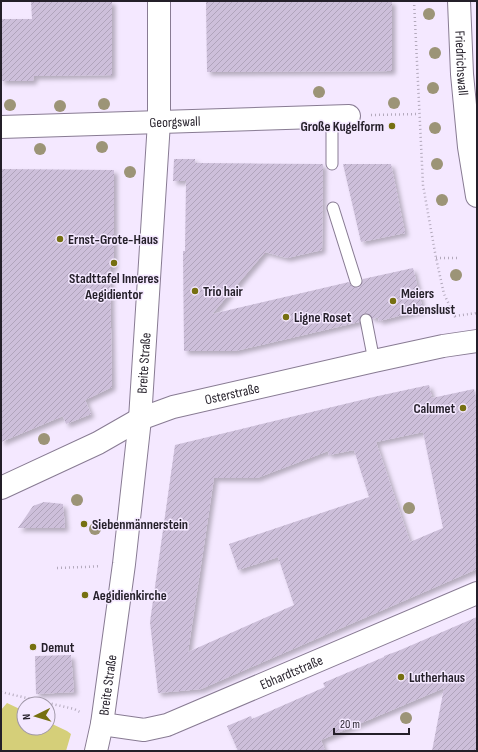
<svg xmlns="http://www.w3.org/2000/svg" width="478" height="752" font-family="'Sofia Sans Condensed',sans-serif">
<style>
.park{fill:#d5cf79}
.building{fill:url(#building-hatch);fill-rule:evenodd;filter:url(#shadow)}
.lines{fill:none;stroke-linecap:round;stroke-linejoin:round}
.service-casing{stroke:#887b93;stroke-width:13}
.minor-casing{stroke:#887b93;stroke-width:24}
.tertiary-casing{stroke:#887b93;stroke-width:24}
.secondary-casing{stroke:#887b93;stroke-width:24}
.path{stroke:#b3a9bc;stroke-width:2.5;stroke-dasharray:1 3;stroke-linecap:butt}
.service{stroke:#fff;stroke-width:11}
.minor{stroke:#fff;stroke-width:22}
.tertiary{stroke:#fff;stroke-width:22}
.secondary{stroke:#fff;stroke-width:22}
.tree{fill:#9c9477}
.poi-dot{fill:#767011;stroke:#f4e8ff;stroke-width:1.5}
.labels{text-anchor:middle;dominant-baseline:central;stroke-width:3;stroke-linejoin:round;paint-order:stroke}
.street-label{font-size:14px;fill:#241f29;stroke:#f4e8ff}
.poi-label{font-size:14px;font-weight:bold;fill:#241f29;stroke:#f4e8ff;text-anchor:start}
</style>
<defs>
<pattern id="building-hatch" width="6" height="6" patternUnits="userSpaceOnUse"><rect width="6" height="6" fill="#cdbfda"/><path d="M-1 1l2-2M0 6l6-6M5 7l2-2" fill="none" stroke="#b0a4bb"/></pattern>
<filter id="shadow"><feDropShadow dx="3.5" dy="3.5" stdDeviation="2" flood-color="#0004"/></filter>
</defs>
<rect width="100%" height="100%" fill="#f4e8ff"/>
<path class="park" d="M7 703 24 711V728H48V722L67 731 71 734 66 751H1V710Z"/>
<path class="building" d="M31 1H112V75L34 76 33 81H1V19H32Z
M206 1H392V71L207 72Z
M174 159H195V163L323 164 322 250 287 258 265 252 212 314 349 282 352 286 358 288 361 285 363 279 413 268 423 310 379 321 378 317 373 319 369 314 364 313 360 317 359 322 235 351H184L183 251H185L186 181H173Z
M343 164H391L405 233 361 242Z
M1 169 114 170V267H110L112 387 85 400 91 414 66 424 63 416 1 442Z
M429 385 432 398 474 389 477 402V569L201 689 158 693 150 622 175 445 378 396ZM423 432 443 528 410 542 376 442ZM354 450 369 497 229 544 238 570 278 557 294 605 188 652 214 478H257L328 451 329 455Z
M44 502 63 504 65 528H18L33 506Z
M477 617V751H432L444 688 321 740 325 751H238L227 726 251 716 252 719 325 687 323 683 384 657V656L398 651Z
M71 655 74 692 36 694 35 656Z"/>
<g class="lines">
<defs>
<path id="service" d="M332 164V116
M333 208 356 281
M366 320 374 361"/>
<g id="minor">
<path id="s1" d="M1 127 349 116"/>
<path id="s2" d="M102 724 144 730 167 725 477 593"/>
<path id="s3" d="M96 751 102 724 124 564 140 419 159 122V1"/>
</g>
<g id="tertiary">
<path id="s4" d="M1 488 98 443 140 419 173 407 374 361 443 346 477 341"/>
</g>
<g id="secondary">
<path id="s5" d="M459 1 462 74 469 147 477 196"/>
</g>
</defs>
<use href="#service" class="service-casing"/>
<use href="#minor" class="minor-casing"/>
<use href="#tertiary" class="tertiary-casing"/>
<use href="#secondary" class="secondary-casing"/>
<path class="path" d="M414 1 423 185 436 258 444 294 456 319
M371 115 419 114
M436 258H460
M455 316 477 313
M85 567 100 566
M57 568 82 567
M1 692 74 709 80 712"/>
<use href="#service" class="service"/>
<use href="#minor" class="minor"/>
<use href="#tertiary" class="tertiary"/>
<use href="#secondary" class="secondary"/>
</g>
<g class="tree">
<circle cx="429" cy="14" r="6"/>
<circle cx="435" cy="53" r="6"/>
<circle cx="433" cy="88" r="6"/>
<circle cx="319" cy="92" r="6"/>
<circle cx="394" cy="103" r="6"/>
<circle cx="104" cy="104" r="6"/>
<circle cx="10" cy="105" r="6"/>
<circle cx="60" cy="106" r="6"/>
<circle cx="435" cy="128" r="6"/>
<circle cx="102" cy="147" r="6"/>
<circle cx="40" cy="149" r="6"/>
<circle cx="437" cy="164" r="6"/>
<circle cx="130" cy="172" r="6"/>
<circle cx="442" cy="200" r="6"/>
<circle cx="456" cy="275" r="6"/>
<circle cx="44" cy="439" r="6"/>
<circle cx="77" cy="500" r="6"/>
<circle cx="409" cy="508" r="6"/>
<circle cx="95" cy="529" r="6"/>
<circle cx="406" cy="718" r="6"/>
</g>
<g class="poi-dot">
<circle cx="392" cy="126" r="4"/>
<circle cx="60" cy="239" r="4"/>
<circle cx="114" cy="263" r="4"/>
<circle cx="195" cy="291" r="4"/>
<circle cx="393" cy="301" r="4"/>
<circle cx="286" cy="317" r="4"/>
<circle cx="463" cy="408" r="4"/>
<circle cx="84" cy="524" r="4"/>
<circle cx="85" cy="595" r="4"/>
<circle cx="33" cy="647" r="4"/>
<circle cx="401" cy="677" r="4"/>
</g>
<g class="labels">
<g class="street-label">
<text stroke="none"><textPath href="#s5" startOffset="62">Friedrichswall</textPath></text>
<text stroke="none"><textPath href="#s1" startOffset="174">Georgswall</textPath></text>
<text stroke="none"><textPath href="#s3" startOffset="391">Breite Straße</textPath></text>
<text stroke="none"><textPath href="#s4" startOffset="251">Osterstraße</textPath></text>
<text stroke="none"><textPath href="#s2" startOffset="201">Ebhardtstraße</textPath></text>
<text stroke="none"><textPath href="#s3" startOffset="67">Breite Straße</textPath></text>
</g>
<g class="poi-label">
<text x="384" y="126" text-anchor="end">Große Kugelform</text>
<text x="68" y="239">Ernst-Grote-Haus</text>
<text x="114" y="278" text-anchor="middle">Stadttafel Inneres<tspan x="114" dy="16">Aegidientor</tspan></text>
<text x="203" y="291">Trio hair</text>
<text x="401" y="293">Meiers<tspan x="401" dy="16">Lebenslust</tspan></text>
<text x="294" y="317">Ligne Roset</text>
<text x="455" y="408" text-anchor="end">Calumet</text>
<text x="92" y="524">Siebenmännerstein</text>
<text x="93" y="595">Aegidienkirche</text>
<text x="41" y="647">Demut</text>
<text x="409" y="677">Lutherhaus</text>
</g>
</g>
<rect width="478" height="752" fill="none" stroke="#241f29" stroke-width="4"/>
<g transform="translate(36 716) rotate(265)"><circle r="19" fill="#f4e8ff" stroke="#a198a9"/>
<path d="M0-3L7 15L0 10L-7 15Z" fill="#767011"/>
<text y="-6" font-size="11" font-weight="bold" text-anchor="middle" fill="#241f29">N</text>
</g>
<path d="M334 728v6h75v-6" fill="none" stroke="#241f29" stroke-width="2"/>
<text x="340" y="728" font-size="12" fill="#241f29" stroke="#f4e8ff" stroke-width="3" paint-order="stroke">20 m</text>
</svg>
